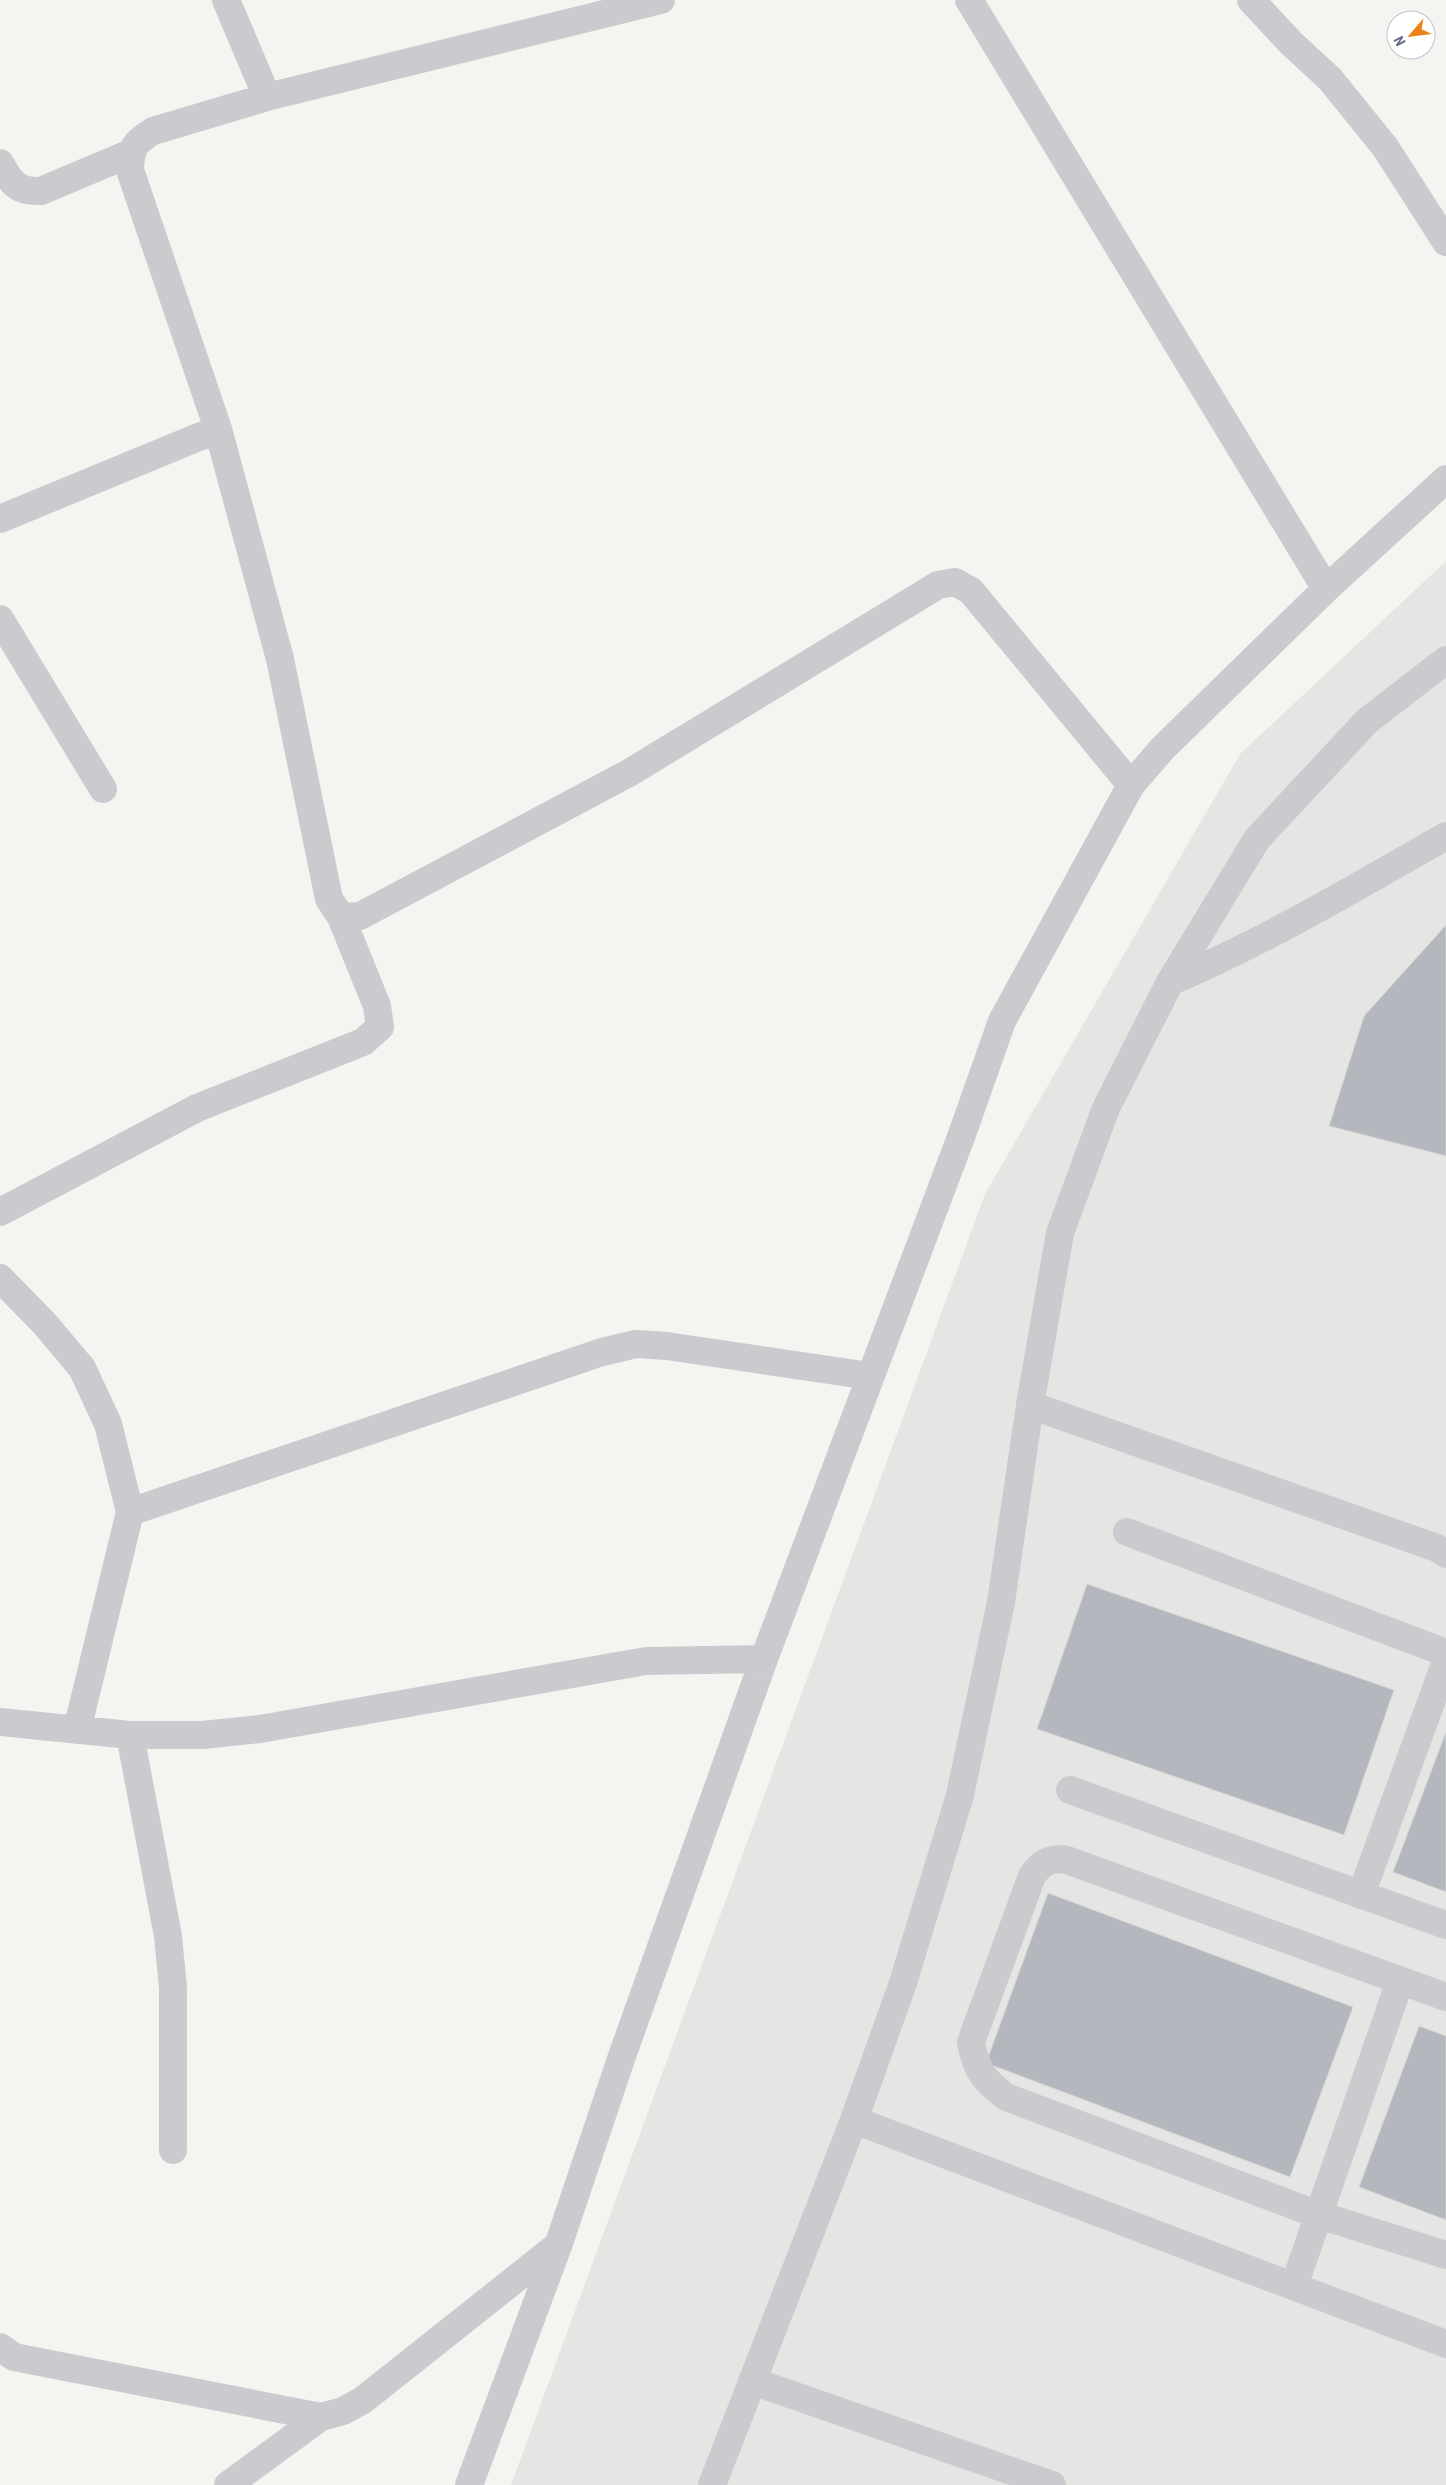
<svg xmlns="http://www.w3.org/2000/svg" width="1446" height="2485" font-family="'Roboto Condensed',sans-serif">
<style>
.built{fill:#e5e6e4}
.building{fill:#b4b7be;stroke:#d6d6d4}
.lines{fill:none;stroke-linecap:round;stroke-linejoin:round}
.minor{stroke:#c9cbcf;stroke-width:28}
</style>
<rect width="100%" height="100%" fill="#f4f5f1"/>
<path class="built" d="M1446 561V2485H511L985 1194 1240 754Z"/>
<path class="building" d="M1446 925V1156L1329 1126 1364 1016Z
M1087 1584 1394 1690 1344 1835 1037 1729Z
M1446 1732V1892L1393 1872Z
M1048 1893 1353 2007 1290 2177 986 2063Z
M1419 2026 1446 2036V2220L1359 2187Z"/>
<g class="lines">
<path class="minor" d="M226 0 267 97
M661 0 267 97 153 131C134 143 131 147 130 170L218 429 280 659 329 899 341 917 360 916 629 773 938 585 955 582 971 591 1131 785
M969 0 1326 589
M1251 0 1291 43 1330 79 1385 147 1446 242
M0 163C11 183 17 192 41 191L131 153
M0 519 218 429
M0 619 103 789
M1170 982C1266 941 1355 888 1446 836
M0 1212 197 1108 363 1042 380 1027 377 1006 341 917
M0 1278 44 1323 82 1368 108 1424 130 1512 77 1730
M1030 1405 1437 1548 1446 1554
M130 1512 602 1352 636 1344 667 1346 870 1376
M1127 1532 1446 1653
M0 1722 130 1735H203L260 1729 646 1661 764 1659
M130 1735 168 1936 173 1988V2150
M1070 1790 1446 1925
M1361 1895 1446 1661
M1446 1997 1064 1859C1048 1859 1041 1863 1032 1876L971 2042C976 2071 984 2080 1006 2097L1319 2215 1446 2255
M854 2120 1446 2344
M1294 2286 1400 1981
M0 2347 14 2357 321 2417 343 2411 363 2400 557 2246
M752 2381 1052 2485
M228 2485 321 2417
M469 2485 558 2246 622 2056 764 1659 961 1137 1002 1021 1131 785 1163 748 1326 589 1446 479
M712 2485 854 2120 903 1983 960 1795 1001 1602 1030 1405 1060 1233 1106 1108 1170 982 1257 839 1367 721 1446 660"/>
</g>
<g transform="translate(1411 35) rotate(242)"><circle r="24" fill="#ffffff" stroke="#c0c4ce"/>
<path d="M0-4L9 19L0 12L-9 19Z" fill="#ee8018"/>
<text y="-8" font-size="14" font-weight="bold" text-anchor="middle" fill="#626c84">N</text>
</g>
</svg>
